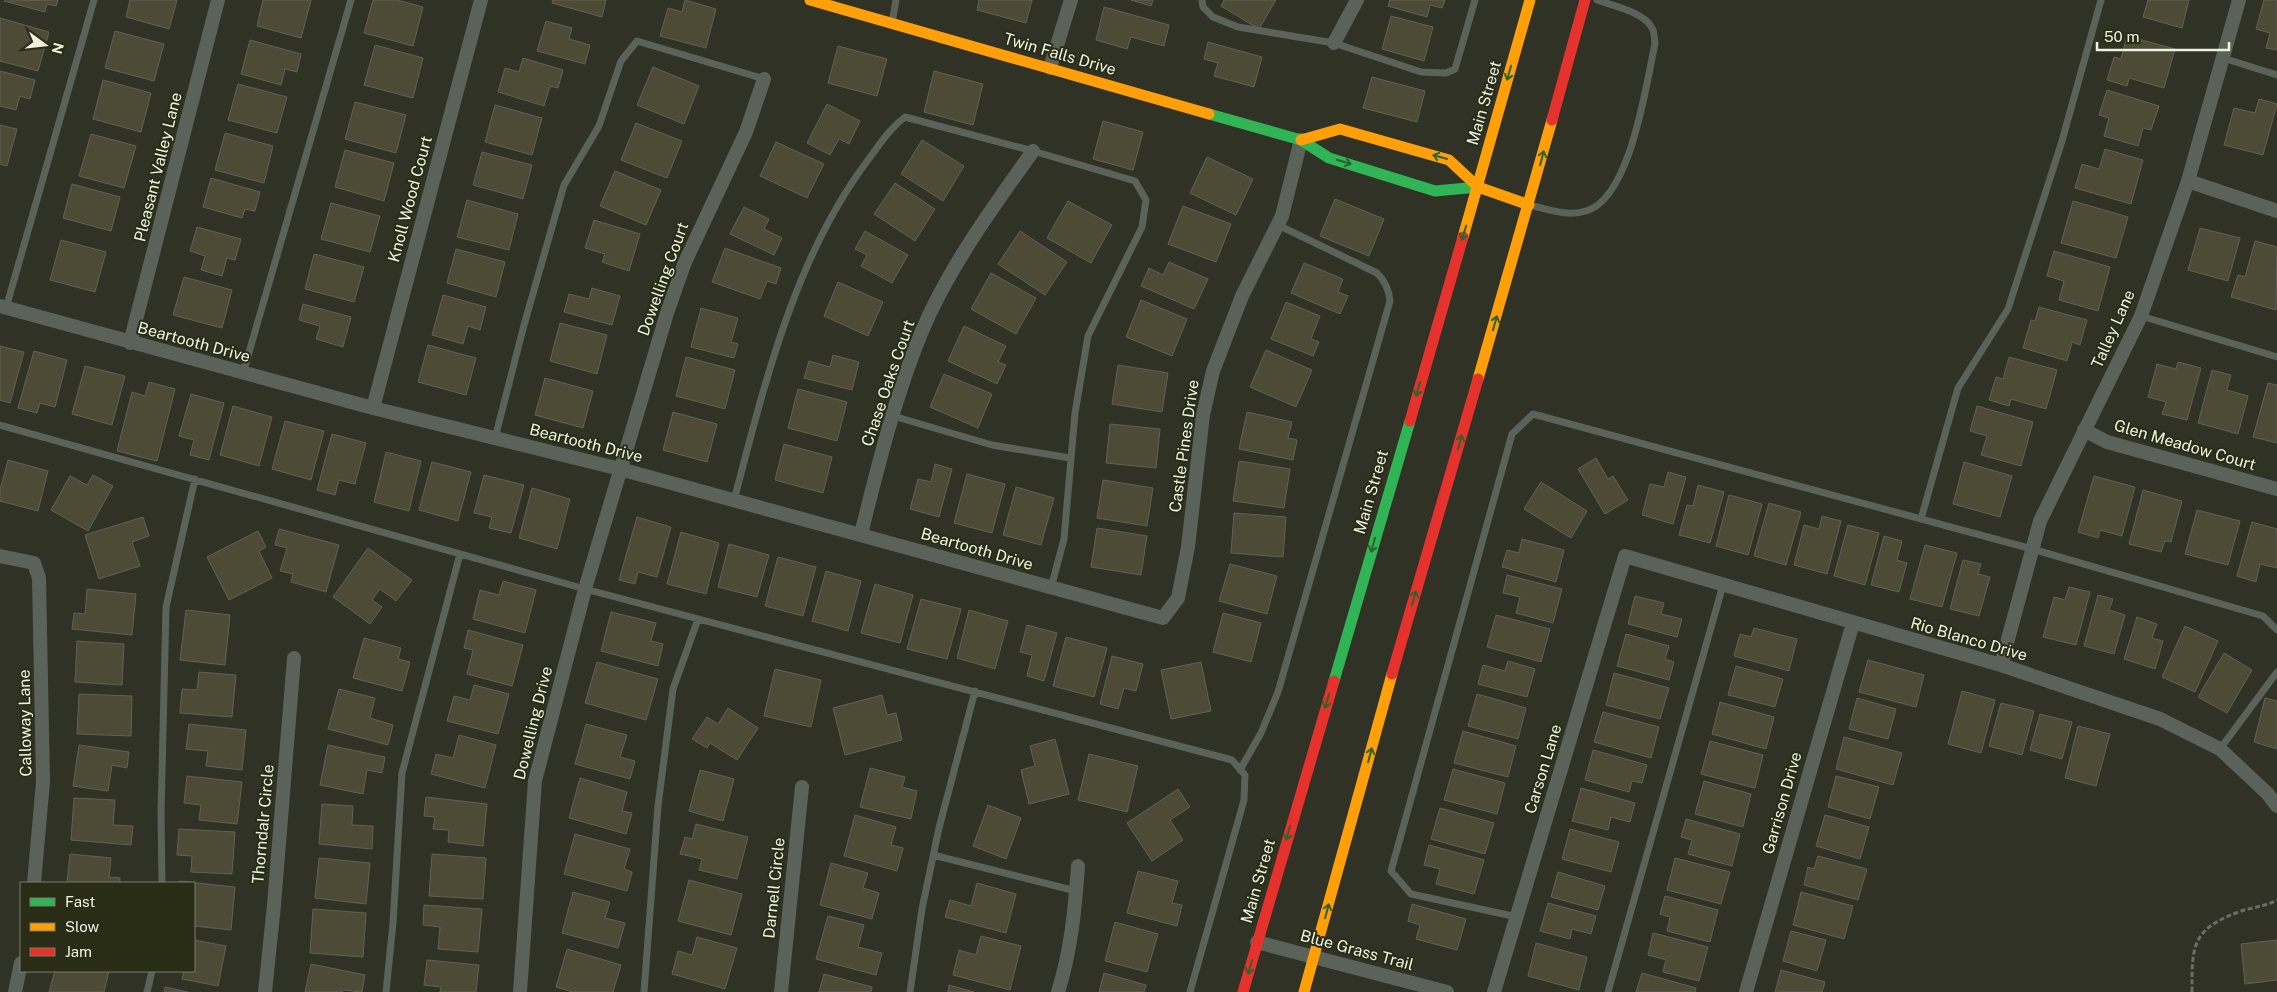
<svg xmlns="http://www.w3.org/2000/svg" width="2277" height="992" font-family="'Public Sans',sans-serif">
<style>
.building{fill:#4d4a36;stroke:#636156}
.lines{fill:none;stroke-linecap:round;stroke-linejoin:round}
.path{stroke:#6a6e66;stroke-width:3;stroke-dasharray:5 2.5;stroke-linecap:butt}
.lane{stroke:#5a625a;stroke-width:7}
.street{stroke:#5a625a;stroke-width:14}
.fast{stroke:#30b455;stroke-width:11}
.slow{stroke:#ff9f0a;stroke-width:11}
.jam{stroke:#e5322d;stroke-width:11}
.oneway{stroke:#2c632f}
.labels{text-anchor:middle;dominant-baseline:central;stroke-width:4;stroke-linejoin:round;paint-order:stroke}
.street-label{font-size:16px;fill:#eef2e3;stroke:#292d16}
</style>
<rect width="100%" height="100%" fill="#303225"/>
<path class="building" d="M58 0 56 6 47 4 45 12 4 1Z
M130 0H177L169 29 126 17Z
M263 0H311L301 38 257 26Z
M373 0H397L423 7 413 46 364 33Z
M553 0H606L602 17 552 3Z
M685 0 716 9 706 48 660 36 668 8 682 12Z
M979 0H1032L1026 23 977 10Z
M1131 0H1153L1151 6Z
M1224 0H1276L1259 29 1221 6Z
M1390 0H1445L1442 8 1430 5 1427 17 1388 6Z
M2148 0H2189L2182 28 2143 17Z
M2264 0H2277V50L2266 48 2270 33 2256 29Z
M1104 7 1169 25 1164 46 1131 37 1127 49 1096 40Z
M1391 16 1433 27 1424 61 1382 49Z
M0 18 49 32 38 71 0 61Z
M546 21 572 28 569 39 590 45 585 64 537 51Z
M115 31 164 44 154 81 105 68Z
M2127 36 2175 49 2164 88 2129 78 2127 86 2107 80 2114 57 2121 59Z
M250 40 301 54 297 72 285 69 281 85 241 74Z
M1208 42 1262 57 1254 87 1214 76 1218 63 1204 59Z
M375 45 423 58 413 98 364 85Z
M838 46 887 59 877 96 828 83Z
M523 58 563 70 558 88 550 86 544 106 498 92 505 68 519 72Z
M653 67 699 86 684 124 637 105Z
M0 71 35 80 30 99 20 96 16 110 0 106Z
M934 71 983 84 973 125 924 112Z
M1372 77 1425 91 1417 122 1363 108Z
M103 80 151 93 141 132 93 119Z
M238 84 287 97 277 133 228 120Z
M2107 90 2159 106 2151 130 2143 128 2138 146 2104 136 2109 118 2099 115Z
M2259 99 2277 104 2263 155 2224 145 2234 108 2255 113Z
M355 102 406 115 396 153 345 139Z
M827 104 860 121 849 144 839 139 830 155 807 143Z
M495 105 542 118 532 155 485 142Z
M1103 121 1143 132 1133 170 1093 159Z
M636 123 682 141 667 178 621 160Z
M0 125 17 129 7 166 0 164Z
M225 133 273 146 264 183 215 170Z
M91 134 136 146 124 188 79 176Z
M922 140 964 166 943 201 901 174Z
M776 142 824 164 807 198 760 176Z
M2105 149 2143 160 2131 204 2075 188 2082 164 2099 169Z
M345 150 394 163 384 201 335 187Z
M482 152 532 165 523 199 473 185Z
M1207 157 1253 179 1236 215 1190 193Z
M615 171 661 190 646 225 600 206Z
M211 178 260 192 255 211 245 209 242 218 203 207Z
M895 183 935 209 915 241 874 214Z
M72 184 120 197 111 231 63 218Z
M1335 199 1384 219 1369 256 1320 236Z
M467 200 518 214 509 250 457 237Z
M1068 201 1112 225 1091 263 1047 238Z
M2073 201 2128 217 2116 258 2061 243Z
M331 203 380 216 370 252 321 239Z
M1183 206 1231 224 1216 262 1168 244Z
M744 207 769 219 764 229 782 238 774 255 730 234Z
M594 220 640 234 629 271 602 262 605 254 585 248Z
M197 227 241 239 235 260 227 258 222 276 201 270 205 256 190 251Z
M2200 228 2240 238 2228 281 2188 270Z
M865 231 908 255 892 283 861 266 867 255 855 249Z
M1020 231 1067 262 1045 295 998 264Z
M61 240 106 252 95 292 50 280Z
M2255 241 2277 247 2276 310 2231 297 2238 275 2245 277Z
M725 248 781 268 776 284 767 281 760 299 712 282Z
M456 249 505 262 496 297 447 283Z
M2054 251 2110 267 2098 311 2059 300 2064 281 2047 276Z
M314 254 364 267 354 302 305 289Z
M1169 262 1208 279 1194 309 1141 286 1149 268 1163 275Z
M1304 263 1343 279 1338 292 1348 296 1340 314 1291 293Z
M991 273 1036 298 1016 334 971 309Z
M184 277 232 290 222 328 173 315Z
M838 282 883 302 868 336 824 316Z
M592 288 620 296 612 325 564 312 569 294 589 299Z
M443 295 486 307 480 330 468 326 463 344 432 335Z
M1141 300 1187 319 1172 356 1126 337Z
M1286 302 1320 316 1311 339 1319 342 1313 356 1271 339Z
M303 304 351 317 343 347 316 339 320 326 299 320Z
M2039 307 2087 320 2080 345 2072 342 2067 361 2023 348 2031 320 2035 321Z
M701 308 738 318 731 342 738 344 734 358 691 347Z
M560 323 607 335 597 374 550 361Z
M964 326 1006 346 998 362 1006 365 997 384 948 361Z
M428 345 476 358 466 395 418 382Z
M0 346 24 352 10 403 0 400Z
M1266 350 1312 370 1296 407 1250 387Z
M34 351 67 360 55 407 40 403 37 413 18 408Z
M833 355 859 362 852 390 804 378 809 361 830 367Z
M686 357 735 370 725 409 676 396Z
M2009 357 2057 370 2046 409 2011 399 2009 406 1989 400 1996 377 2003 379Z
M2178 362 2201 368 2187 420 2162 414 2166 402 2148 397 2157 364 2176 369Z
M1118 365 1168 373 1162 412 1112 404Z
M85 366 125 376 112 425 72 414Z
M2212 370 2231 375 2227 390 2248 396 2238 434 2198 423Z
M944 374 992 394 978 428 930 407Z
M545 378 593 391 583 428 535 415Z
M149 382 175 389 157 461 117 451 132 392 145 396Z
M2268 383 2277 385V443L2253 437Z
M798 389 847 402 837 441 788 428Z
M191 394 224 403 209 460 190 455 194 440 179 436Z
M233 406 272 417 259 466 220 455Z
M1977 406 2033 422 2021 466 1981 455 1987 436 1970 431Z
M673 412 717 424 707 462 663 450Z
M1247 412 1292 422 1288 438 1297 440 1293 460 1239 449Z
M285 421 324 431 311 480 272 469Z
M1110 424 1160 429 1156 468 1106 463Z
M332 434 366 443 355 484 339 480 335 495 317 490Z
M784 444 832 457 823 493 775 480Z
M386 452 421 461 409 511 374 502Z
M1596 458 1608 479 1613 476 1628 500 1605 514 1578 469Z
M8 460 48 471 38 511 0 501V490Z
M1239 461 1290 469 1284 508 1233 501Z
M432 462 471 472 458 521 419 510Z
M1964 462 2012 476 2000 517 1953 504Z
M935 464 952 469 939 517 910 509 918 479 931 482Z
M1668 472 1686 477 1673 524 1642 515 1650 484 1664 487Z
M967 474 1005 484 992 533 954 523Z
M93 475 113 486 88 531 51 510 70 476 87 485Z
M484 475 524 485 511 533 489 528 492 517 474 513Z
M2094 476 2135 487 2122 536 2100 530 2098 538 2078 532Z
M1103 480 1153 488 1147 526 1097 518Z
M1541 482 1587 511 1571 538 1524 509Z
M1698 485 1724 492 1710 543 1679 535 1687 505 1693 506Z
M1016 487 1054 498 1041 545 1003 535Z
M532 488 570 499 557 549 519 538Z
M2143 490 2182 501 2171 542 2165 541 2161 552 2129 544Z
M1729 495 1762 504 1748 555 1716 546Z
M1769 503 1801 512 1786 565 1754 556Z
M2197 510 2240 521 2228 565 2185 554Z
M1234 513 1286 517 1283 557 1231 553Z
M1822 516 1841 521 1827 574 1794 565 1804 525 1819 529Z
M143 517 149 536 132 542 140 566 99 579 85 535Z
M637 517 671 527 657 577 638 572 635 584 619 580Z
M2252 522 2277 529V568L2260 564 2256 582 2237 576Z
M1848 525 1879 533 1865 585 1834 576Z
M1097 528 1147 536 1141 575 1091 567Z
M279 529 339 545 326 592 291 582 293 574 280 571 287 548 275 545Z
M258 531 266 547 259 551 272 578 229 600 207 557Z
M681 532 719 543 706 594 667 584Z
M1884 536 1902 541 1897 560 1907 563 1899 592 1871 585Z
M1522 539 1564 550 1556 582 1502 567 1507 550 1519 553Z
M729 544 769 555 757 597 718 587Z
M1925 545 1957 553 1942 607 1910 599Z
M368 548 412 580 396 601 380 589 372 600 382 607 370 624 333 597Z
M778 557 816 567 803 616 765 606Z
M1963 560 1981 564 1978 574 1990 577 1979 616 1950 609Z
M1230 564 1277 576 1267 614 1219 601Z
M826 571 861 581 848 631 812 621Z
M1507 575 1562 589 1553 623 1516 613 1520 597 1503 593Z
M503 581 536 590 525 633 473 619 480 590 499 595Z
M875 584 913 595 900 643 861 633Z
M2069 587 2090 592 2076 645 2043 637 2054 597 2065 600Z
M87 589 136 594 132 635 72 629 74 613 85 614Z
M2098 595 2113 599 2109 610 2125 615 2114 654 2084 646Z
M1635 596 1664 603 1661 614 1682 619 1677 637 1628 624Z
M921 599 961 609 947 659 907 649Z
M186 610 230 615 225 665 180 660Z
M969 610 1008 621 995 669 957 658Z
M611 612 656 623 651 641 663 644 658 666 601 651Z
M1223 613 1261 623 1251 662 1213 652Z
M1496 615 1550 629 1541 662 1487 647Z
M2137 617 2157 624 2152 638 2163 641 2155 669 2124 659Z
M1027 625 1057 633 1044 681 1027 676 1032 655 1020 652Z
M2185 626 2218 641 2195 692 2162 677Z
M1754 628 1797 639 1789 671 1734 656 1740 634 1751 637Z
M468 630 523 645 512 686 467 674 473 650 464 648Z
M1626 634 1669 646 1665 659 1674 662 1669 680 1617 666Z
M1066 637 1107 648 1094 697 1053 686Z
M364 638 401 648 398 659 410 662 402 691 353 678Z
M77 641 124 644 122 685 75 682Z
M2224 653 2252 670 2227 713 2198 697Z
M1112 656 1143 664 1136 691 1124 688 1118 709 1100 704Z
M1868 660 1924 675 1916 707 1859 692Z
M1508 661 1535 669 1527 697 1478 684 1483 665 1505 671Z
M597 662 658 679 646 720 585 703Z
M1201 662 1211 711 1171 719 1161 670Z
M1736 666 1783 679 1775 707 1728 695Z
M775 669 821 680 811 727 764 716Z
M199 672 236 675 232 717 180 713 182 689 197 690Z
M1614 673 1669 688 1660 719 1606 705Z
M474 685 509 694 498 734 447 721 454 696 470 700Z
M339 689 375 698 370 718 393 725 388 745 328 729Z
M1962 691 1995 700 1981 753 1948 744Z
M79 694 132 696 131 736 77 734Z
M1477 694 1526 708 1518 739 1468 726Z
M882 695 887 715 896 713 902 740 845 755 833 708Z
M1857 698 1896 709 1888 739 1849 729Z
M2265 698 2277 701V749L2254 742Z
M1720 702 1774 717 1766 749 1712 734Z
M2001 703 2034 711 2022 755 1989 746Z
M728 708 758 728 737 760 710 743 707 748 692 739 707 717 718 724Z
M1603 712 1659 727 1651 758 1594 742Z
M2040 714 2072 722 2062 759 2030 750Z
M189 724 246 730 242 770 206 766 208 751 186 749Z
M586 724 627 735 620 757 635 761 630 779 575 764Z
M2078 726 2110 734 2096 786 2065 778Z
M1463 731 1516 746 1508 777 1454 763Z
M459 735 496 745 485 788 431 774 436 754 453 758Z
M1844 737 1902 753 1893 785 1836 769Z
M1055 739 1069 794 1029 804 1021 770 1035 766 1030 746Z
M1710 741 1763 755 1755 788 1701 774Z
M79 745 129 752 127 768 112 765 108 791 73 786Z
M328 745 385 757 382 773 367 770 363 794 320 785Z
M1593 750 1647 765 1642 783 1632 781 1629 792 1585 780Z
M1089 754 1138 766 1127 812 1078 800Z
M870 768 905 777 902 787 917 791 911 819 860 807Z
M1453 769 1505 783 1497 814 1444 800Z
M700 770 734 779 723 821 689 811Z
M187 776 242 782 237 824 199 820 201 805 184 803Z
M1836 776 1879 787 1870 819 1828 807Z
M580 778 627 792 622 811 632 813 626 834 569 818Z
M1704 781 1751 794 1743 827 1695 814Z
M1581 788 1635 803 1630 822 1611 817 1608 830 1572 821Z
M1178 789 1190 807 1170 820 1183 840 1152 861 1127 823Z
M426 797 487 804 483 846 448 842 449 830 433 829 435 817 424 816Z
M74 798 115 800 113 825 133 826 131 845 71 840Z
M322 804 353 806 352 825 373 826 372 849 319 844Z
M988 805 1021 818 1006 859 973 846Z
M1440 808 1494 823 1485 854 1431 839Z
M855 815 896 827 891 845 903 848 897 871 844 856Z
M1825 815 1869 827 1860 859 1816 846Z
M1686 819 1740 834 1732 866 1688 854 1692 840 1681 837Z
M696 824 748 837 737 879 699 870 702 859 680 854 685 837 692 839Z
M179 829 235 832 232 874 191 872 192 856 177 855Z
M1570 829 1619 842 1611 872 1562 859Z
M575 834 630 849 624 869 632 872 627 891 564 874Z
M1429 845 1484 860 1474 894 1436 884 1440 869 1424 865Z
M70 854 111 858 109 877 120 878V883H67Z
M432 854 486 858 483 899 429 896Z
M1818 856 1867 869 1858 900 1804 885 1808 867 1814 869Z
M319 858 370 863 366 904 315 898Z
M1675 858 1730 872 1721 904 1667 890Z
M831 863 868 873 863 888 879 893 872 919 820 905Z
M1138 871 1178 881 1172 903 1182 905 1177 926 1127 913Z
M1558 872 1605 886 1598 910 1551 897Z
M689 880 742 894 731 935 678 921Z
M179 881 235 887 231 930 194 926V883H179Z
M977 883 1016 894 1006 933 945 917 950 900 971 906Z
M573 892 610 902 605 918 625 923 618 948 562 933Z
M1801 892 1853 906 1844 939 1793 925Z
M1665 896 1718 910 1710 942 1667 931 1670 917 1660 914Z
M1548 903 1596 916 1591 934 1572 929 1570 939 1540 931Z
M1412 904 1466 919 1457 950 1416 939 1420 925 1408 921Z
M424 905 482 909 478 952 438 949 440 927 423 925Z
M313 909 366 913 363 957 310 953Z
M828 916 864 925 858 947 882 953 876 975 816 959Z
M1115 922 1158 934 1147 972 1105 961Z
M1791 931 1826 940 1817 971 1783 961Z
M1653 933 1708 947 1699 981 1663 972 1666 960 1648 955Z
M981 936 1021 946 1010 990 953 975 959 950 976 955Z
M697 937 737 948 725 989 672 974 678 951 692 955Z
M194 940 226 946 218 986 182 979 184 971H194Z
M2277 940V980L2245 984 2241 944Z
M1536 943 1587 957 1579 990 1528 976Z
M567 949 621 965 613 992H573L556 987Z
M427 960 479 965 476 992H440L441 987 424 985Z
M311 964 365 975 362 992 343 990 342 992H305Z
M1781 970 1825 982 1822 992H1775Z
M55 971H109L104 992H49Z
M1104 973 1146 985 1144 992H1099Z
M1642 973 1696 988 1695 992H1636Z
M824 974 872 987 871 992H819Z
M949 985 974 992H948Z
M165 987 188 992H164Z"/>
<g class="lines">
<path class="path" d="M2192 992C2192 948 2191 930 2236 913 2250 907 2265 907 2277 900"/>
<path class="lane" d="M1202 0 1203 7 1213 17 1238 27 1334 43 1421 72 1446 73 1455 69 1475 0
M892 23 896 0
M2223 58 2277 75
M1529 205C1548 209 1567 217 1586 211 1631 198 1646 84 1655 44 1654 39 1655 33 1652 28 1644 12 1614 6 1597 0
M6 308 94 0
M2141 316 2277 357
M243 373 351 0
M893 416 992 445 1070 458
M0 425 585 589 1232 760 1245 775 1244 800 1190 992
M495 438 524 325 564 185 599 126 621 61 637 41 764 79
M734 500C765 383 794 258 868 160 880 144 890 128 905 117L1033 151 1135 181 1146 200 1142 227 1088 336 1075 413 1064 539 1051 588
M1921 519 1958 388 2008 309 2062 141 2101 0
M2220 749 2277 672
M1240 770 1261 733 1278 692 1390 301C1389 289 1385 281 1377 273L1278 225
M933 855 1076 891
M162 883 161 814 166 607 195 479
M1517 917 1411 894 1391 871 1512 434 1533 414 2032 549 2263 616 2277 630
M147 992 152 971
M386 992 393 923 402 773 460 554
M644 992 658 806 673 689 698 619
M910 992 922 909 939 828 975 691
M1608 992 1723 585"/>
<path class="street" d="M1334 43 1357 0
M1050 68 1071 0
M2188 181 2277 211
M0 306 373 408 620 469 1163 618 1178 598 1188 547 1203 415 1213 371 1242 296 1282 216 1301 140
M130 343 218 0
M373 408 481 0
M2084 430 2107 442 2277 489
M861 534C878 466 895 396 922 331 949 267 993 207 1033 151
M0 556 34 563 39 578 43 782 34 883
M2001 665 2040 521 2141 316 2188 181 2239 0
M1257 942 1447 992
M15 992 21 963
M265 992 274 905 294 658
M520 992 535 781 585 589 667 313 685 262 746 132 764 79
M781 992 802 787
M1058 992C1071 951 1075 909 1078 866
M1494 992 1625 556 2001 665 2160 719 2220 749 2268 794 2277 806
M1746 992 1853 623"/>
<path class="fast" d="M1209 114 1301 140 1329 158 1435 191 1478 187
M1334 681 1410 421"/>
<path class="slow" d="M810 0 1209 114
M1301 140 1340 129 1449 160 1478 187 1529 205
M1463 237 1530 0
M1478 379 1552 120
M1304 992 1392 674"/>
<path class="jam" d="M1552 120 1585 0
M1410 421 1463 237
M1392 674 1478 379
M1243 992 1334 681"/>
</g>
<defs><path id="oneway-shaft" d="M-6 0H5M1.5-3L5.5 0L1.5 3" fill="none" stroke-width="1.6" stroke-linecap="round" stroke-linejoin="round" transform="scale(1.25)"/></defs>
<g class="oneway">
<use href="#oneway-shaft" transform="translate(1509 73) rotate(106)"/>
<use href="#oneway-shaft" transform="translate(1440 157) rotate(-164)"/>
<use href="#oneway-shaft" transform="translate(1542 158) rotate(-75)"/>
<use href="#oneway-shaft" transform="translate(1344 162) rotate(17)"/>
<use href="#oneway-shaft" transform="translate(1464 233) rotate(107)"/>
<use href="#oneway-shaft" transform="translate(1495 323) rotate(-74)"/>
<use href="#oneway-shaft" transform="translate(1418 389) rotate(106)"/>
<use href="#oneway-shaft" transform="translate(1460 442) rotate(-74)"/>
<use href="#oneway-shaft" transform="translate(1373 545) rotate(106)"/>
<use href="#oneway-shaft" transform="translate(1414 598) rotate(-74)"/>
<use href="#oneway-shaft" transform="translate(1327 701) rotate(106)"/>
<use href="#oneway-shaft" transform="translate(1370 755) rotate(-75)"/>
<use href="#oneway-shaft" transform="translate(1288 833) rotate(106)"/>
<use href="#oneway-shaft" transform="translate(1327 911) rotate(-75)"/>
<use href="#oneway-shaft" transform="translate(1250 967) rotate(106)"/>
</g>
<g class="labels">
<g class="street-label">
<text transform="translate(1060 54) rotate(16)">Twin Falls Drive</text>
<text transform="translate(1484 103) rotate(-74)">Main Street</text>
<text transform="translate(158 167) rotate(-76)">Pleasant Valley Lane</text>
<text transform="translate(410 199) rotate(-75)">Knoll Wood Court</text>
<text transform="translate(663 279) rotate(-70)">Dowelling Court</text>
<text transform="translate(2113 329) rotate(-66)">Talley Lane</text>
<text transform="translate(194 342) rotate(15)">Beartooth Drive</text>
<text transform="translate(888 383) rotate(-71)">Chase Oaks Court</text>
<text transform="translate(586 443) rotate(14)">Beartooth Drive</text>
<text transform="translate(2185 445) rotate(16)">Glen Meadow Court</text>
<text transform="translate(1184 446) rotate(-82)">Castle Pines Drive</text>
<text transform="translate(1371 492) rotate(-74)">Main Street</text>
<text transform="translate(977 549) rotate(16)">Beartooth Drive</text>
<text transform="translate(1969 639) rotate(16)">Rio Blanco Drive</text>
<text transform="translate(25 723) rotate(-91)">Calloway Lane</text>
<text transform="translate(533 723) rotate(-76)">Dowelling Drive</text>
<text transform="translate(1543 769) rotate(-73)">Carson Lane</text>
<text transform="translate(1782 803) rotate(-74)">Garrison Drive</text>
<text transform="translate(263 824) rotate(-85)">Thorndalr Circle</text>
<text transform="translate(1258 881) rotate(-74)">Main Street</text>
<text transform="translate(774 888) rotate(-84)">Darnell Circle</text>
<text transform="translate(1357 950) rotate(15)">Blue Grass Trail</text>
</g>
</g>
<rect x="20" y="882" width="175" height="90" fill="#292d16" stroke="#787c68"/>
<rect x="30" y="898" width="25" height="8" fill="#30b455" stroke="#787c68"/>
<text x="65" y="907" font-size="15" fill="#eef2e3">Fast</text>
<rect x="30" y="923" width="25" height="8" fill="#ff9f0a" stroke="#787c68"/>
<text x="65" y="932" font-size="15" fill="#eef2e3">Slow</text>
<rect x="30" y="948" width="25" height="8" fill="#e5322d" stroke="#787c68"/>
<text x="65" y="957" font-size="15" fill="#eef2e3">Jam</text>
<g transform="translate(45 45) rotate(105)" stroke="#292d16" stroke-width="4" paint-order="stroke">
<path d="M0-4L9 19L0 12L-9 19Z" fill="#eef2e3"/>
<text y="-8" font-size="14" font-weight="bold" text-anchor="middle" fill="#eef2e3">N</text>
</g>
<path d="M2097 42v8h132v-8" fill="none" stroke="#eef2e3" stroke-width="2.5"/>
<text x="2104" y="42" font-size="15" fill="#eef2e3" stroke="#292d16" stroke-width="4" paint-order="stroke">50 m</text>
</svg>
